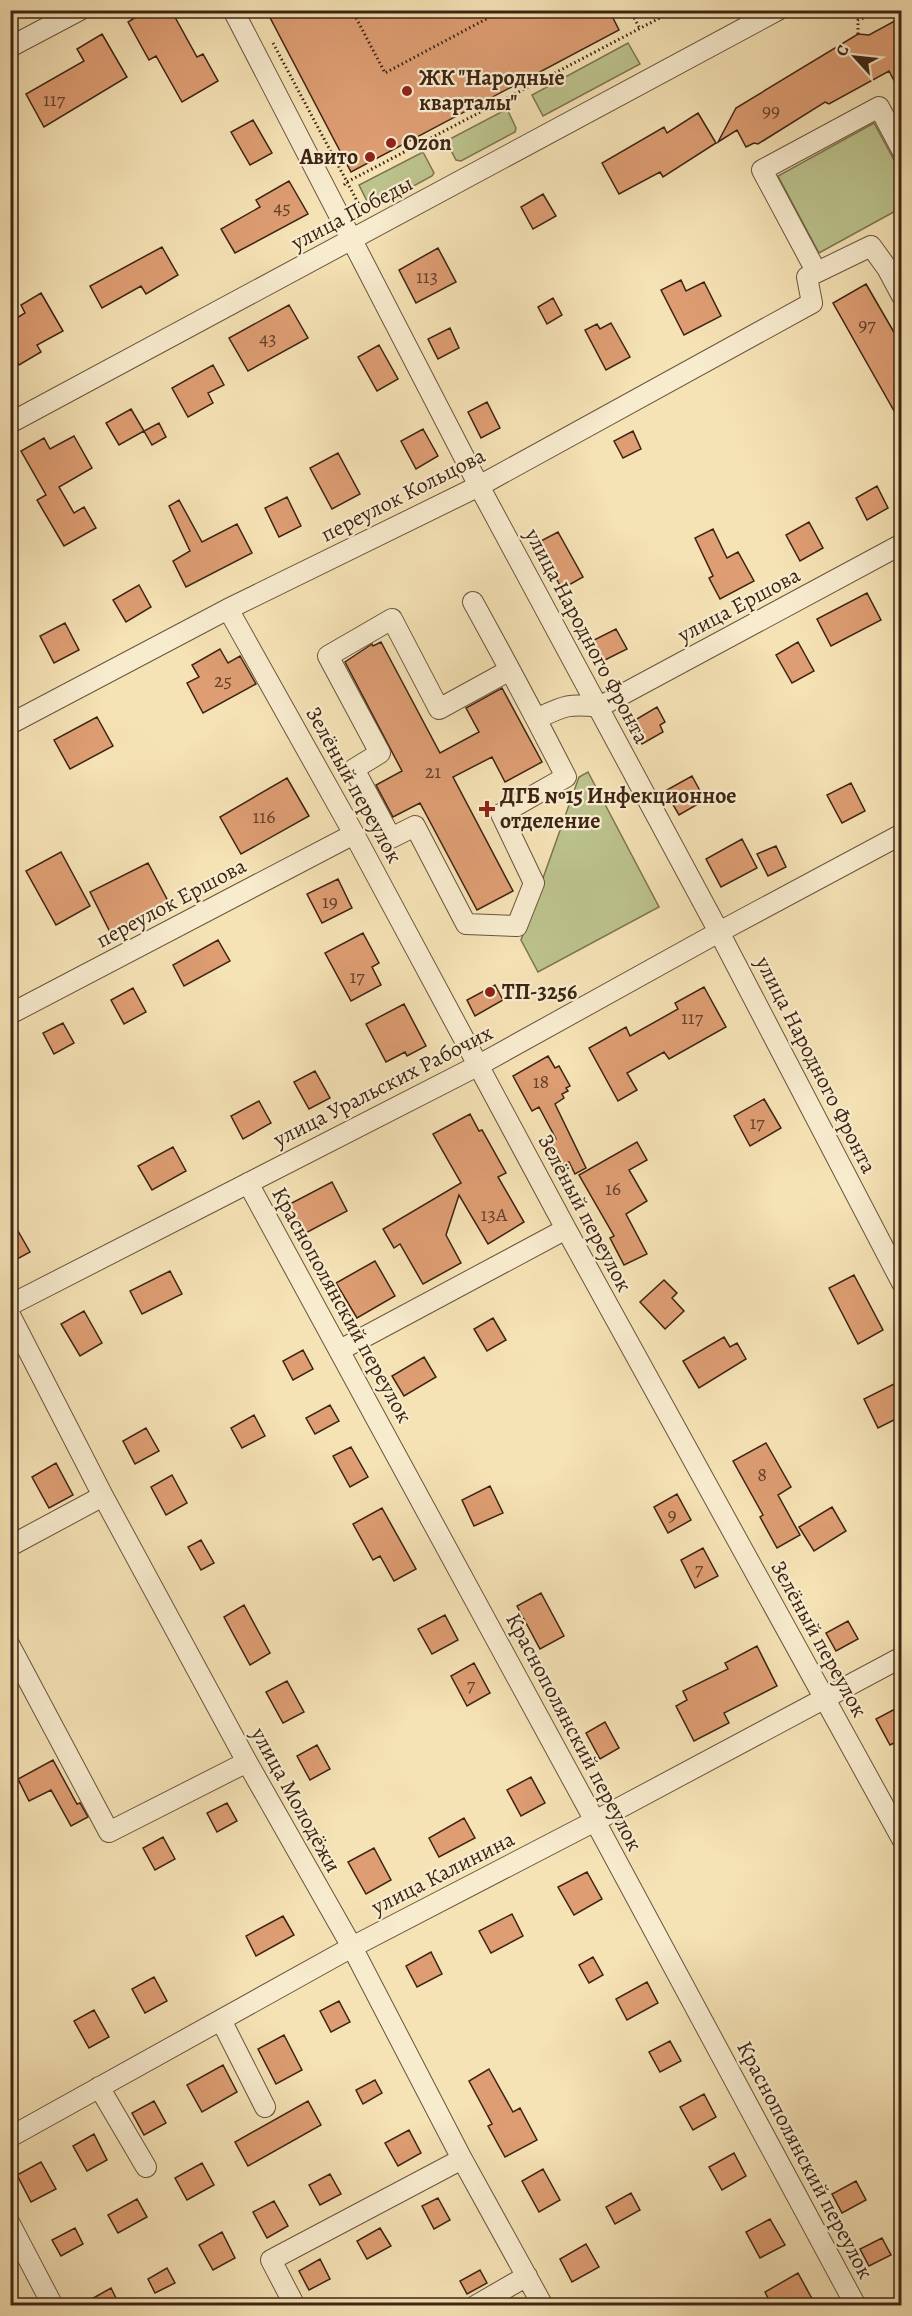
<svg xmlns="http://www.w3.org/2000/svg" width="912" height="2316" font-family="Alegreya,serif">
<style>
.green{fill:#bcc38d;stroke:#7c7450;stroke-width:1.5}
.building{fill:#de9d73;stroke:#3d2413;stroke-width:1.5}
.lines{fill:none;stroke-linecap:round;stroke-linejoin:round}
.minor-casing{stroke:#6b543c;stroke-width:22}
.path{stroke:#3d2413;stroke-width:3;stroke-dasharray:1.5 3;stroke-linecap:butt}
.minor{stroke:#f8eccf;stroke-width:20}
.poi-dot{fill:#8f2418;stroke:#f8eccf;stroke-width:2}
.labels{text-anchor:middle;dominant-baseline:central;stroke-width:4.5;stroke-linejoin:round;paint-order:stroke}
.number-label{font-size:20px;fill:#65422b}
.poi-label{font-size:22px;font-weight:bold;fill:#3d2413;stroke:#f8eccf;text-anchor:start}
.street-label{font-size:22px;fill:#3d2413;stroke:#f8eccf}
</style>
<rect width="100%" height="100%" fill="#f5e2b5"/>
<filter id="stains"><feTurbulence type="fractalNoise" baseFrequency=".00333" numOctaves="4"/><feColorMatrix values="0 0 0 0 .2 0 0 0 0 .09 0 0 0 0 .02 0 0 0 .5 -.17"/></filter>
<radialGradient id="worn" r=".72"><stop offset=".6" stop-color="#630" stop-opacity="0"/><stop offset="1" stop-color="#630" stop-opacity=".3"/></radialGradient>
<path class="green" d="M628 43 640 64 543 116 532 95Z
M507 109 516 128 515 132 461 161 456 160 446 141Z
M874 123 901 173V208L819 253 778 176Z
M423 152 434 173 432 176 377 206 369 205 359 185Z
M588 772 659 907 538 972 521 940 579 777Z"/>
<path class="building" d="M147 10H171L197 57 203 54 218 81 182 102 156 56 149 60 128 22Z
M266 10H609L619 30 351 172Z
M902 17V96L889 71 829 104 825 102 758 144 754 143 746 147 737 130 718 142 736 108 858 34 869 35Z
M102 34 127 77 44 127 26 94 84 61 77 49Z
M698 113 716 143 663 177 660 172 619 194 602 163 664 127 667 133Z
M253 120 272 153 250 165 231 132Z
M289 181 308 214 235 253 221 229 260 207 256 200Z
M543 194 556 216 533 229 521 207Z
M162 247 178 275 146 294 141 286 102 308 90 286Z
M438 248 456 282 416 303 399 270Z
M681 280 686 291 704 282 721 316 684 335 661 290Z
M866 284 902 346V425L833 303Z
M41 293 63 331 37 345 41 352 19 365 10 349V322L25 313 21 305Z
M553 298 562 315 547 324 538 307Z
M289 305 308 338 248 371 229 338Z
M611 323 630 357 606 370 585 330 597 324 600 329Z
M450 328 459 348 438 359 428 339Z
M379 345 398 379 377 391 358 357Z
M213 365 224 385 208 393 213 403 188 417 172 388Z
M487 402 500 428 481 438 468 412Z
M131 409 144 431 119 445 106 423Z
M159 423 166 437 152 445 144 431Z
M423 429 438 456 416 469 401 441Z
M633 431 641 449 623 458 614 441Z
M74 436 92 468 59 487 74 513 84 507 96 528 64 546 37 500 46 495 21 451 44 438 50 449Z
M338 453 360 494 332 509 310 468Z
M877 486 888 508 867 520 856 498Z
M287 497 301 526 279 537 265 508Z
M179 500 202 542 237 524 252 553 186 587 173 561 190 551 169 506Z
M809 522 823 548 800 561 786 535Z
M713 529 727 558 738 552 754 581 720 599 709 578 713 576 695 538Z
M558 532 583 577 562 589 537 543Z
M139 585 151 607 126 622 113 600Z
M867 593 881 620 831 646 817 619Z
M65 623 79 650 54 663 40 636Z
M616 629 627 649 601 662 590 642Z
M381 642 440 753 479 732 466 708 502 688 542 762 505 782 492 757 453 777 513 891 477 910 420 803 393 817 376 785 402 771 345 662 372 644 373 646Z
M798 642 814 671 792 683 776 655Z
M220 649 228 663 240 656 256 684 203 713 187 683 199 677 192 665Z
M657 707 665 722 660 725 663 732 642 744 630 723Z
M97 717 113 746 70 769 54 740Z
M692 776 705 800 679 815 665 791Z
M287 778 309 816 241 854 220 817Z
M851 783 865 811 842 823 827 795Z
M742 839 757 868 721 887 706 859Z
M776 846 786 867 768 876 757 854Z
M61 852 90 906 56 925 26 871Z
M148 863 169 903 110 932 90 892Z
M338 879 352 908 322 923 307 894Z
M363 933 379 963 372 967 381 985 351 1001 325 953Z
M218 940 230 961 184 986 173 965Z
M495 985 503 1000 475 1016 467 1000Z
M704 987 726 1027 669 1059 664 1052 627 1073 637 1090 618 1101 589 1048 626 1027 630 1036 678 1009 675 1003Z
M133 988 146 1012 124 1024 111 1000Z
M404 1004 426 1046 407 1056 405 1052 386 1062 366 1024Z
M63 1023 74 1043 54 1054 43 1033Z
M548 1056 555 1068 559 1066 570 1086 566 1088 568 1091 562 1094 564 1098 555 1104 586 1168 575 1174 569 1162 560 1166 548 1143 556 1139 539 1107 532 1111 513 1076Z
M315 1071 330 1098 309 1109 294 1082Z
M764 1099 781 1128 750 1146 734 1116Z
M259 1101 271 1123 243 1139 231 1116Z
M470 1114 479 1131 482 1130 506 1173 498 1177 524 1222 488 1244 459 1195 446 1235 461 1263 423 1284 400 1244 394 1248 383 1229 461 1183 433 1134Z
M637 1142 647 1160 629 1170 647 1201 626 1214 647 1254 624 1265 610 1238 614 1236 579 1175Z
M173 1147 186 1171 152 1190 138 1166Z
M332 1182 347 1211 302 1235 286 1206Z
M10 1217 30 1252 10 1263Z
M375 1261 395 1296 357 1318 336 1283Z
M170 1271 182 1294 142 1314 130 1291Z
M854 1275 883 1330 858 1344 829 1288Z
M664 1280 677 1293 672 1298 684 1311 665 1329 640 1302Z
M84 1311 102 1343 80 1356 61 1324Z
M493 1318 506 1340 487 1351 474 1329Z
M724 1337 730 1347 737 1343 746 1359 699 1388 683 1361Z
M303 1350 313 1369 293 1380 283 1361Z
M424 1357 436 1377 404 1396 392 1376Z
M898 1382 902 1390V1416L878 1428 864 1399Z
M330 1405 339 1421 315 1434 306 1418Z
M254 1415 265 1436 242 1448 231 1428Z
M146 1428 159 1451 135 1464 123 1441Z
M766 1443 791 1487 778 1495 800 1535 777 1548 760 1517 763 1515 733 1461Z
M351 1447 368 1477 350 1487 333 1456Z
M56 1463 73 1495 49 1508 32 1477Z
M172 1475 187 1503 166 1515 151 1487Z
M490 1486 503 1513 474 1526 462 1500Z
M677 1494 691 1520 668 1533 654 1507Z
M832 1507 846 1531 814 1551 799 1527Z
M382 1508 416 1569 394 1581 380 1556 373 1560 353 1524Z
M201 1540 214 1563 201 1570 188 1547Z
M703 1548 718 1576 695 1588 681 1560Z
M541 1593 564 1636 540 1649 517 1606Z
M244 1605 270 1653 250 1665 224 1617Z
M445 1615 458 1640 432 1654 418 1629Z
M848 1621 858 1639 836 1651 826 1633Z
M757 1646 777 1686 724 1713 729 1723 694 1741 676 1706 687 1700 683 1691 728 1669 725 1663Z
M474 1663 490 1693 467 1706 451 1676Z
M287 1681 304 1712 283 1723 266 1692Z
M895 1709 902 1723V1739L890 1745 876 1719Z
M605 1722 619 1748 600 1759 586 1733Z
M317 1745 330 1769 310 1780 297 1756Z
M53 1760 77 1804 80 1803 88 1817 71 1826 51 1790 29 1801 18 1779Z
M531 1777 545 1803 521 1816 507 1790Z
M227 1803 237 1821 217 1832 207 1813Z
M464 1818 475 1838 439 1857 429 1838Z
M163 1837 175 1859 155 1870 143 1848Z
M374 1848 391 1880 366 1894 348 1862Z
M587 1872 602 1899 574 1915 558 1887Z
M512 1914 523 1936 491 1953 479 1931Z
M283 1916 294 1935 256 1956 246 1936Z
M431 1952 442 1974 417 1987 406 1966Z
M593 1957 603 1975 589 1983 579 1965Z
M154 1977 167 2001 145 2013 132 1989Z
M647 1982 658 2003 627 2020 616 1999Z
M339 2001 350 2022 331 2032 320 2011Z
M94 2010 109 2037 89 2048 74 2021Z
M284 2035 302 2070 276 2084 258 2049Z
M670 2041 681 2061 660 2072 649 2052Z
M223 2065 237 2092 202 2112 187 2085Z
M489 2069 513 2112 520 2108 537 2140 505 2157 488 2126 492 2124 469 2081Z
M375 2080 382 2093 363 2104 356 2090Z
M704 2094 716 2117 693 2130 680 2107Z
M154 2101 166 2123 144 2135 132 2113Z
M308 2101 321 2125 248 2166 235 2142Z
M409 2130 421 2153 398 2166 385 2143Z
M94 2134 107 2160 87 2171 73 2146Z
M734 2153 746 2176 722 2190 709 2167Z
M41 2162 56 2189 31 2202 17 2175Z
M202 2163 214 2185 187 2200 175 2178Z
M543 2169 560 2200 539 2212 522 2181Z
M330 2174 341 2194 320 2205 309 2185Z
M856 2181 866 2200 842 2213 832 2194Z
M631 2193 640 2210 615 2224 606 2207Z
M438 2198 450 2220 434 2229 422 2206Z
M137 2199 147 2217 118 2233 108 2215Z
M274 2201 288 2226 267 2238 253 2212Z
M770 2219 785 2245 760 2258 746 2232Z
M75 2228 83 2244 61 2256 52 2240Z
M380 2228 391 2246 367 2259 357 2241Z
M222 2232 235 2258 213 2270 199 2245Z
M882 2238 891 2255 869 2266 860 2249Z
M586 2244 599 2267 572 2282 560 2259Z
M320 2259 330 2279 309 2290 299 2271Z
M167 2268 175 2283 155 2293 148 2279Z
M480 2270 487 2283 467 2294 460 2281Z
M798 2273 816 2306H772L765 2292Z
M111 2288 120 2306H79Z"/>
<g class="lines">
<defs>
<path id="minor" d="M233 10 479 486 719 932 902 1283
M10 47 80 10
M816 271 762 170 879 107 902 150
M10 423 778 10
M473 602C505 660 536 718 566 777L501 814 534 883 517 926 466 924 415 826 391 838 354 769 380 753 328 656 392 619 439 709 510 670
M228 609 354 834 566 1229 902 1839
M536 719C564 706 568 703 599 707L902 544
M10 724 228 609 479 486 812 303 807 277 871 246 887 268 902 296
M10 1014 354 834
M248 1183 595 1821 856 2306
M10 1305 479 1065 719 932 902 834
M10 1315 103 1496 247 1762 352 1947 462 2159 543 2306
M340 1350 566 1229
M10 1546 103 1496
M10 1646 109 1832 247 1762
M221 2020 265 2107
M99 2087 146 2167
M10 2137 352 1947 595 1821 902 1657
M10 2224 53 2306
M295 2306 271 2260 462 2159
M475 2306 527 2276"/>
</defs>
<use href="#minor" class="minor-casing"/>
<path class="path" d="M352 10 385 73 503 10
M630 10 639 27
M858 34V20L884 10
M273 43 363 212
M344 185 347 182 675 10"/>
<use href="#minor" class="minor"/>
</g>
<g class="poi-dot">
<circle cx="407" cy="91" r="6"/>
<circle cx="391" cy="143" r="6"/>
<circle cx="370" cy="157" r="6"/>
<path d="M484 800h6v6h6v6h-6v6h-6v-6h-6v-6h6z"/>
<circle cx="490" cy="992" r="6"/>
</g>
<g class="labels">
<g class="number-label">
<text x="54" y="99">117</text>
<text x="771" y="110">99</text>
<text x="282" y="207">45</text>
<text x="427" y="276">113</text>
<text x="867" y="324">97</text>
<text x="268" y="338">43</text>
<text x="223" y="680">25</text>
<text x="433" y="771">21</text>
<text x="264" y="816">116</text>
<text x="330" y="901">19</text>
<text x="357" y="976">17</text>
<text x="692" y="1017">117</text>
<text x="541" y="1081">18</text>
<text x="757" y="1122">17</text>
<text x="613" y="1188">16</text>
<text x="494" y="1214">13А</text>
<text x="762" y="1474">8</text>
<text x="672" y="1514">9</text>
<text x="699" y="1568">7</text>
<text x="471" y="1684">7</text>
</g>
<g class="poi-label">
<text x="419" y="78">ЖК "Народные<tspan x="419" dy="25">кварталы"</tspan></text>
<text x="403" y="143">Ozon</text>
<text x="358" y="157" text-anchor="end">Авито</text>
<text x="500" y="796">ДГБ №15 Инфекционное<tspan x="500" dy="25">отделение</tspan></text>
<text x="502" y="992">ТП-3256</text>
</g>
<g class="street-label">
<text transform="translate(352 213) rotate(-28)">улица Победы</text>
<text transform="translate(403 495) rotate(-27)">переулок Кольцова</text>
<text transform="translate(739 605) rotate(-28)">улица Ершова</text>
<text transform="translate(587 636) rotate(62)">улица Народного Фронта</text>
<text transform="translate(354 785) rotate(61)">Зелёный переулок</text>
<text transform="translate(171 903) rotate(-28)">переулок Ершова</text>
<text transform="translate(816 1065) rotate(63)">улица Народного Фронта</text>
<text transform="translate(383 1086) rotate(-27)">улица Уральских Рабочих</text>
<text transform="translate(585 1213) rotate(62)">Зелёный переулок</text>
<text transform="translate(342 1305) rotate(61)">Краснополянский переулок</text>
<text transform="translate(819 1639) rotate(61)">Зелёный переулок</text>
<text transform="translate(574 1732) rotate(62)">Краснополянский переулок</text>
<text transform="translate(296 1800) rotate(61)">улица Молодёжи</text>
<text transform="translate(443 1873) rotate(-27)">улица Калинина</text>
<text transform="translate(805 2160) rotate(62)">Краснополянский переулок</text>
</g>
</g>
<rect width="912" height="2316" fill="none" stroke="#f5e2b5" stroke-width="36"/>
<rect x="12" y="12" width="888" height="2292" fill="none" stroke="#3d2413" stroke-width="3"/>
<rect x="18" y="18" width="876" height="2280" fill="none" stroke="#3d2413" stroke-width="1.5"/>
<g transform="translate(855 57) rotate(297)" stroke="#f8eccf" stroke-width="4.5" paint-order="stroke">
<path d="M0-4.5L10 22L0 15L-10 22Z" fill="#3d2413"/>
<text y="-9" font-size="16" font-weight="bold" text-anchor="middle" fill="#3d2413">С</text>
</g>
<rect width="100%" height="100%" filter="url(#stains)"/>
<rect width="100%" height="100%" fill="url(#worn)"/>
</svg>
